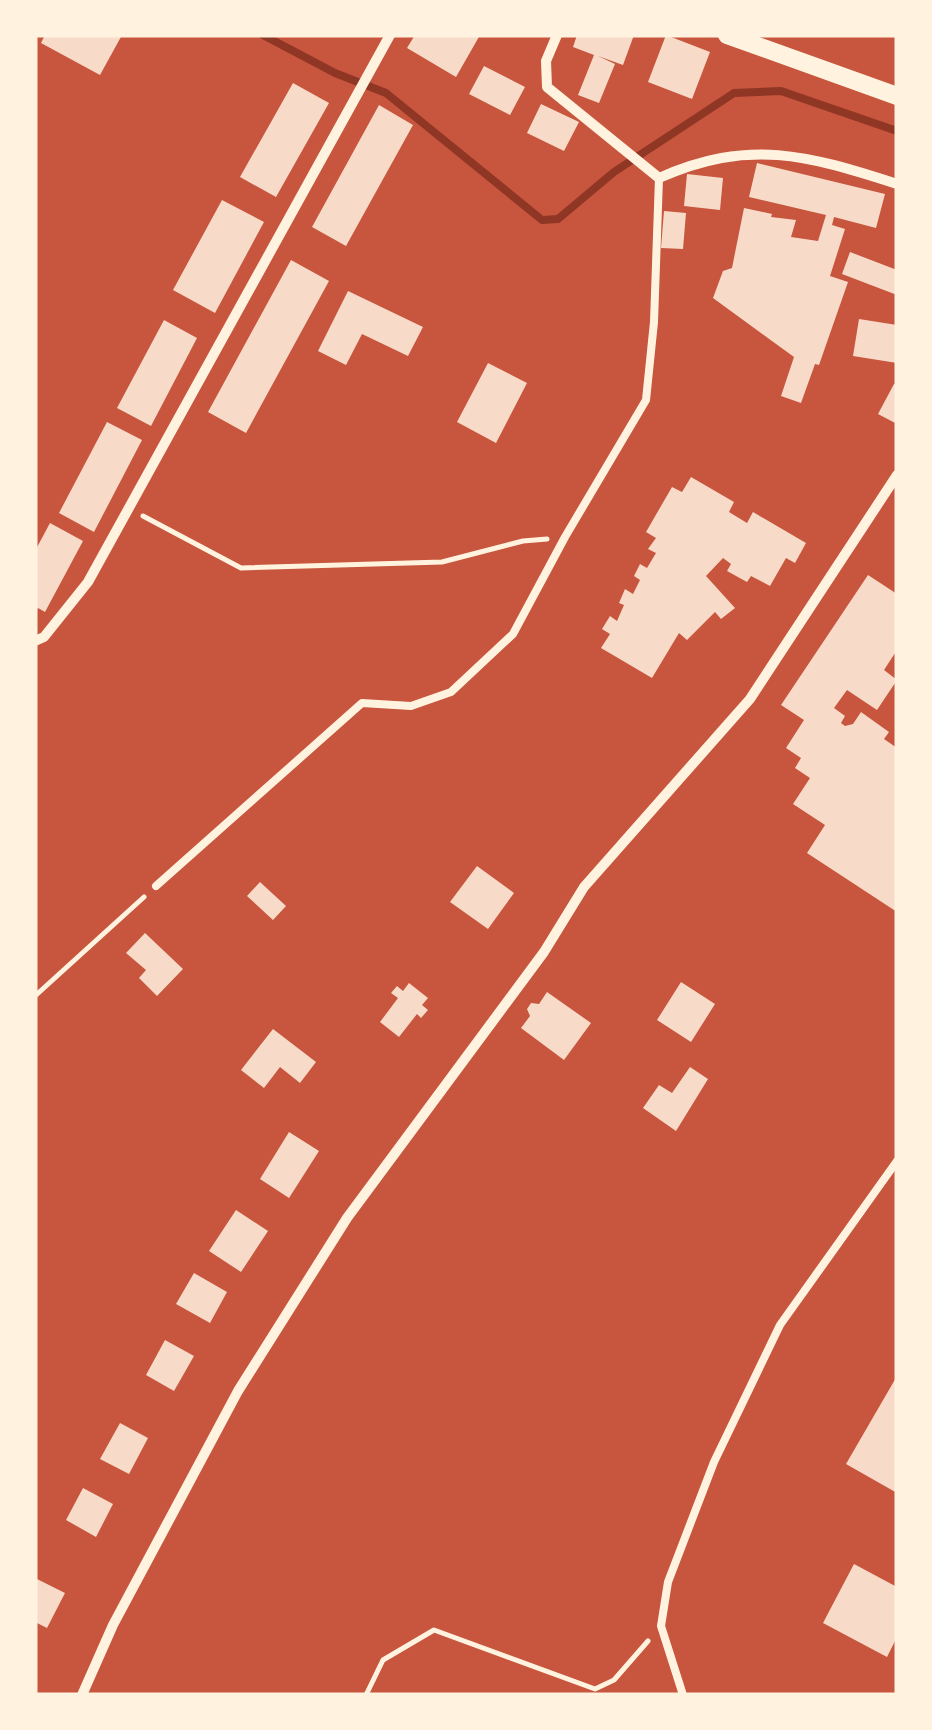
<svg xmlns="http://www.w3.org/2000/svg" width="932" height="1730" font-family="'PT Sans',sans-serif">
<style>
.lines{fill:none;stroke-linecap:round;stroke-linejoin:round}
.stream{stroke:#8f3625;stroke-width:8}
.building{fill:#f7dbc8}
.path{stroke:#fff3e0;stroke-width:5}
.service{stroke:#fff3e0;stroke-width:8}
.minor{stroke:#fff3e0;stroke-width:10}
.tertiary{stroke:#fff3e0;stroke-width:18}
</style>
<rect width="100%" height="100%" fill="#c8553d"/>
<g class="lines">
<path class="stream" d="M263 35 335 73 386 93 542 220 558 219 614 172 734 93 781 91 897 131"/>
</g>
<path class="building" d="M45 35H122L100 75 41 43Z
M415 35H480L456 77 407 48Z
M577 35H634L623 65 598 56 615 64 599 103 578 95 594 55 573 47Z
M666 35 710 52 692 99 648 82Z
M484 66 525 87 510 115 469 94Z
M293 83 329 103 276 197 240 177Z
M541 104 579 122 564 151 527 133Z
M379 105 413 125 346 246 312 227Z
M757 163 885 194 876 228 834 217 832 225 845 229 830 276 848 282 819 365 815 364 801 403 781 396 794 357 713 298 723 271 732 268 744 208 772 214 771 217 796 220 791 237 818 241 826 215 749 197Z
M687 174 723 178 720 210 684 206Z
M222 200 264 222 215 313 173 290Z
M664 211 686 213 683 249 661 248Z
M850 252 897 270V295L842 274Z
M291 260 329 281 246 433 208 412Z
M348 291 423 327 408 356 362 334 346 365 318 351Z
M859 319 897 325V363L853 356Z
M164 320 197 338 151 426 117 408Z
M488 363 527 383 496 443 457 422Z
M894 384 897 385V424L878 414Z
M107 422 142 440 94 532 59 513Z
M691 477 734 502 729 512 747 523 753 512 806 543 795 563 786 558 770 586 751 576 747 582 727 571 731 564 723 558 706 576 735 608 721 619 715 612 687 640 679 633 652 678 601 648 610 634 602 629 610 616 617 621 624 605 619 603 625 589 633 594 640 580 634 576 640 564 647 568 656 553 648 549 656 538 646 532 672 487 682 492Z
M50 523 83 541 45 612 38 608 35 613V551Z
M868 575 897 594V650L884 670 897 680 877 710 847 690 834 708 845 716 841 723 845 726 853 724 861 712 889 732 884 739 897 748V912L807 853 825 825 793 804 810 778 795 768 801 758 786 748 804 720 781 705Z
M477 866 514 893 488 929 450 902Z
M260 882 286 906 273 920 247 896Z
M145 933 183 969 157 996 139 978 146 970 126 953Z
M681 982 715 1004 691 1042 657 1020Z
M409 983 428 998 422 1005 428 1010 421 1018 417 1014 399 1037 380 1022 398 998 391 993 397 986 403 991Z
M547 992 591 1023 564 1060 521 1028 530 1016 527 1009 531 1003 539 1004Z
M273 1029 316 1062 300 1083 280 1067 264 1088 241 1070Z
M690 1067 708 1079 676 1131 643 1108 659 1085 672 1093Z
M289 1132 319 1151 289 1198 260 1179Z
M236 1210 268 1231 241 1272 209 1251Z
M194 1273 227 1292 210 1323 176 1304Z
M165 1340 194 1356 174 1391 146 1375Z
M897 1376V1493L846 1464Z
M120 1423 148 1438 129 1474 100 1459Z
M83 1488 113 1504 96 1537 66 1520Z
M854 1564 897 1587V1637L887 1657 823 1623Z
M35 1578 65 1593 47 1628 35 1622Z"/>
<g class="lines">
<path class="path" d="M143 516 241 568 442 562 523 541 547 539
M35 996 144 897
M366 1695 383 1660 434 1630 595 1689 614 1680 648 1641"/>
<path class="service" d="M156 886 362 703 411 706 451 692 513 634 565 537 646 400 654 322 659 178
M683 1695 661 1626 668 1582 714 1462 780 1325 897 1161"/>
<path class="minor" d="M557 35 546 61 547 87 659 178C749 138 807 155 897 184
M35 641 44 637 88 582 390 35
M82 1695 113 1625 238 1391 347 1218 544 952 584 887 750 699 897 475"/>
<path class="tertiary" d="M727 35 897 96"/>
</g>
<rect width="932" height="1730" fill="none" stroke="#fff3e0" stroke-width="75"/>
</svg>
